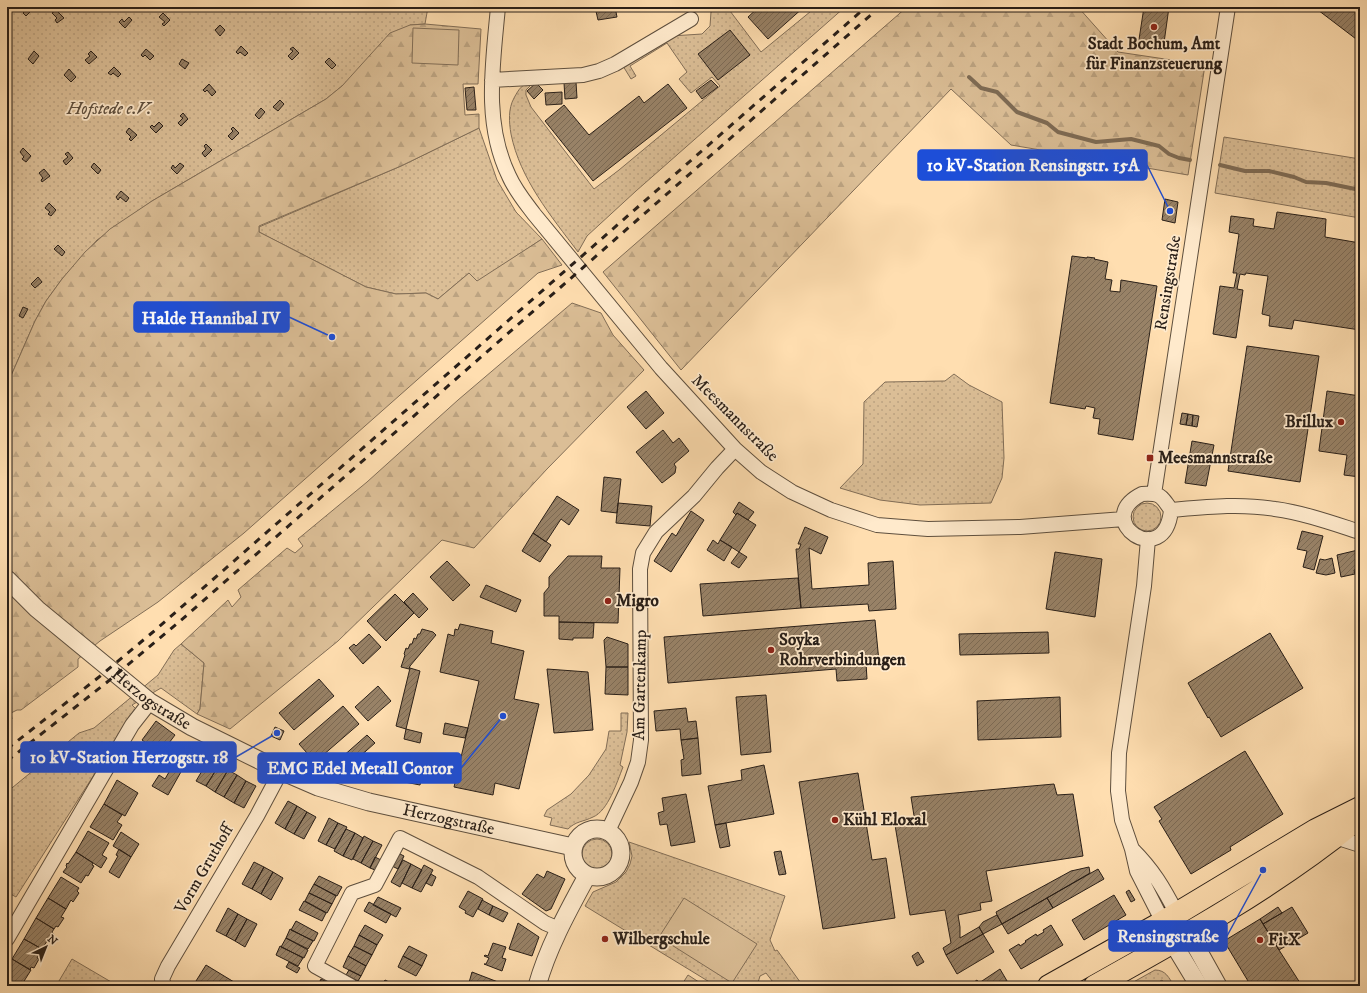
<svg xmlns="http://www.w3.org/2000/svg" width="1367" height="993" font-family="'IM FELL DW Pica',serif">
<style>
.grass{fill:url(#grass-dots);stroke:#826e57}
.forest{fill:url(#forest-firs);stroke:#826e57}
.park{fill:#dbbe96;stroke:#826e57}
.lines{fill:none;stroke-linecap:round;stroke-linejoin:round}
.stream{stroke:#7e6b54;stroke-width:4}
.building{fill:url(#building-hatch);stroke:#291f18}
.minor-casing{stroke:#5e4f3e;stroke-width:16}
.tertiary-casing{stroke:#5e4f3e;stroke-width:19}
.primary-casing{stroke:#291f18;stroke-width:24}
.minor{stroke:#ffeacc;stroke-width:14}
.tertiary{stroke:#ffeacc;stroke-width:17}
.primary{stroke:#ffdeb0;stroke-width:22}
.rail{stroke:#291f18;stroke-width:3;stroke-dasharray:7 7;stroke-linecap:butt}
.poi-dot{fill:#8f2418;stroke:#ffeacc;stroke-width:1.5}
.labels{text-anchor:middle;dominant-baseline:central;stroke-width:3.5;stroke-linejoin:round;paint-order:stroke}
.poi-label{font-size:17px;font-weight:bold;fill:#291f18;stroke:#ffeacc;text-anchor:start}
.park-label{font-size:17px;font-style:italic;fill:#5e4f3e;stroke:#ffeacc}
.street-label{font-size:17px;fill:#291f18;stroke:#ffeacc}
.leader{fill:none;stroke:#1d4ed8;stroke-width:1.5}
.callout-dot{fill:#1d4ed8;stroke:#ffeacc;stroke-width:1.5}
.callout{fill:#1d4ed8;stroke:#1d4ed8;stroke-width:1.5}
.callout-label{font-size:18px;text-anchor:middle;font-weight:bold;fill:#fff}
</style>
<defs>
<pattern id="grass-dots" width="8" height="8" patternUnits="userSpaceOnUse"><rect width="8" height="8" fill="#dbbe96"/><path d="M2 2h.1M6 6h.1" fill="none" stroke="#bca381" stroke-width="1.8" stroke-linecap="round"/></pattern>
<pattern id="forest-firs" width="22" height="20" patternUnits="userSpaceOnUse"><rect width="22" height="20" fill="#dbbe96"/><path d="M5 1l3.5 6h-7zM16 11l3.5 6h-7z" fill="#bca381"/></pattern>
<pattern id="building-hatch" width="6" height="6" patternUnits="userSpaceOnUse"><rect width="6" height="6" fill="#988267"/><path d="M-1 1l2-2M0 6l6-6M5 7l2-2" fill="none" stroke="#7c6a54"/></pattern>
</defs>
<rect width="100%" height="100%" fill="#ffdeb0"/>
<filter id="stains"><feTurbulence type="fractalNoise" baseFrequency=".005" numOctaves="4"/><feColorMatrix values="0 0 0 0 .2 0 0 0 0 .09 0 0 0 0 .02 0 0 0 .5 -.17"/></filter>
<radialGradient id="worn" r=".72"><stop offset=".6" stop-color="#630" stop-opacity="0"/><stop offset="1" stop-color="#630" stop-opacity=".3"/></radialGradient>
<path class="grass" d="M7 7H428L425 24 410 25 342 86 326 99 152 201 97 240 62 279 46 301 35 321 7 385Z
M720 7H727L761 52 816 7H845L636 191 587 236 578 252C551 216 520 179 511 134 509 122 508 109 514 98 519 89 522 83 533 83L526 90V95L531 107 594 189 619 170 720 86 712 77 691 93 679 79 687 72 667 43 630 66 636 76 631 79 623 66 671 36 702 34 710 26 711 12Z
M479 128 497 180 516 212 542 239 477 282 469 273 438 299 426 293 396 294 366 287 259 232V227L401 166Z
M1224 137 1360 159V218L1215 193Z
M954 374 969 385 1002 402 1004 458 1002 478 991 503 920 505 880 500 840 488 863 464 864 402 885 382 945 381Z
M1133 517a14 14 0 1 1 28 0a14 14 0 1 1-28 0Z
M181 644 204 663 200 709 197 714 161 688 132 705 136 709 16 897 7 892V792L79 733 94 728 158 675 174 650Z
M621 713H628L627 732 620 765 623 767C617 782 608 811 593 817 583 822 576 821 568 829L550 825 552 818 544 816 547 810 571 794 589 775 606 749 609 731H621Z
M582 854a15 15 0 1 1 30 0a15 15 0 1 1-30 0Z
M629 842 785 896 770 940 775 951 777 950 803 986H776L766 973 760 976 757 986H716L585 906 593 892 616 882 626 872 630 864 632 856Z
M72 959 118 986H56Z
M1155 970C1166 970 1169 978 1174 986H1165L1162 980 1152 986H1131L1130 984Z"/>
<path class="forest" d="M907 7H1078L1118 52 1205 65 1188 175 1011 145 951 89 681 370 603 272Z
M425 24 481 29 478 84H463L465 115 479 114V128L401 166 259 226V232L366 287 396 294 426 293 438 299 469 273 477 281 542 239 562 265 538 273 244 533 158 602 100 641 78 659V667L21 710H17L11 713 12 719 7 722V385L35 321 46 301 62 279 85 252 110 229 152 201 326 99 342 86 390 33 410 25Z
M572 303 601 313 613 335 644 370 547 469 474 548 442 540 338 641 230 729 197 714 200 709 204 663 181 644 228 600 232 607 241 597 238 590 287 548 295 553 303 546 298 539 367 482 458 400Z"/>
<path class="park" d="M413 28 459 30 458 65 412 63Z
M684 898 757 944 732 983 659 937Z
M688 975 705 986H681Z"/>
<g class="lines">
<path class="stream" d="M969 77 981 88 997 92 1017 112 1047 123 1058 132 1096 142 1131 139 1159 146 1169 154 1179 158 1190 160
M1220 165 1245 171H1269L1294 177 1306 182 1326 183 1360 190"/>
</g>
<path class="building" d="M21 7H28L31 11 26 16 23 13 25 11Z
M595 7H615L617 17 598 20Z
M759 7H804L768 39 748 17Z
M1144 7H1169L1163 50 1138 46Z
M1314 7H1360V42Z
M56 10 64 18 57 23 55 20 57 18 52 13Z
M163 13 170 20 164 26 162 24 165 22 159 17Z
M129 17 132 20 125 28 119 22 122 19 124 22Z
M220 25 225 30 220 36 215 30Z
M730 30 750 55 718 80 698 54Z
M241 46 248 53 245 56 240 52 238 54 236 52Z
M293 47 299 53 292 60 288 56 293 51 290 49Z
M146 49 154 56 150 60 145 55 143 57 141 55Z
M34 51 39 56 33 64 28 59Z
M91 51 97 57 89 64 85 60 90 56 88 54Z
M329 58 336 65 332 69 325 62Z
M182 59 189 63 185 69 179 64Z
M114 67 121 74 118 77 113 73 111 75 108 73Z
M69 69 76 77 71 82 64 75Z
M711 80 718 87 702 99 696 91Z
M576 82 577 98 565 99 564 83Z
M536 83 543 90 534 99 527 91Z
M209 84 216 92 212 96 207 90 205 92 203 90Z
M668 84 687 108 593 181 545 121 564 105 589 135 639 96 644 103Z
M474 87 476 110H467L465 88Z
M562 92V104L546 105 545 93Z
M280 100 284 104 278 111 273 107Z
M261 108 265 112 259 119 255 115Z
M183 113 188 119 181 126 178 123 183 118 180 116Z
M159 122 163 126 156 133 150 127 152 125 154 127Z
M233 127 239 133 232 140 228 136 233 131 231 129Z
M129 128 137 135 131 141 129 139 131 137 126 132Z
M206 144 212 150 205 157 202 153 206 149 204 146Z
M23 148 31 156 26 162 22 159 24 157 20 152Z
M68 152 73 158 66 165 63 161 68 157 65 154Z
M94 163 101 170 98 174 91 167Z
M180 163 184 166 177 174 171 168 173 165 175 168Z
M44 169 50 176 42 182 41 180 43 178 39 173Z
M121 191 129 198 126 202 120 197 118 200 116 197Z
M1165 199 1178 202 1175 223 1162 220Z
M49 203 56 210 51 216 48 214 50 212 45 208Z
M1277 212 1326 219 1325 237 1360 243V330L1294 320 1292 329 1269 326 1270 316 1262 314 1268 276 1246 273 1245 275 1240 274 1237 289 1243 290 1236 338 1213 334 1220 286 1234 288 1237 273H1233L1239 234 1229 232 1231 216 1254 219 1253 226 1274 229Z
M58 245 65 252 62 256 54 249Z
M1072 256 1087 258V257L1095 258 1094 259 1108 262 1105 279 1112 280 1110 291 1120 292 1121 280 1157 286 1133 440 1098 434 1100 419 1093 418 1095 408 1086 406 1085 409 1050 403Z
M38 277 42 282 35 288 31 284Z
M23 307 28 309 23 318 19 316Z
M1247 346 1319 356 1300 482 1228 471Z
M646 391 664 413 646 429 627 407Z
M1327 391 1360 396V477L1344 475 1347 455 1319 451V450Z
M1182 413 1188 414 1186 425 1180 424Z
M1188 414 1193 415 1192 426 1186 425Z
M1193 415 1199 416 1197 427 1192 426Z
M663 430 673 443 679 438 689 451 674 464 676 467 675 473 662 483 636 452Z
M1192 441 1214 445 1206 486 1185 483Z
M604 477 621 479 617 513 601 511Z
M557 496 579 510 569 525 561 519 546 542 533 533Z
M739 502 754 512 748 520 737 513 736 515 733 512Z
M618 503 652 506 650 526 616 523Z
M691 511 704 520 671 572 654 561 672 533 676 536Z
M737 513 756 525 739 552 720 540Z
M805 527 828 537 821 554 809 548 812 589 869 585 868 563 893 561 896 609 869 611 868 604 801 608 796 549H799L801 544H798Z
M1302 531 1323 536 1314 570 1303 567 1307 551 1297 549Z
M533 533 551 545 540 562 522 551Z
M713 540 718 544 720 540 732 547 724 561 707 550Z
M1358 550 1360 557V569L1354 570 1355 574 1341 577 1337 555Z
M739 552 747 557 739 568 731 563Z
M1055 552 1102 559 1095 617 1046 609Z
M568 556H602L601 568H620L618 623 559 622V616H544V593L549 587V577Z
M1332 558 1335 573 1326 575 1316 573 1320 559 1325 560Z
M447 561 470 585 453 601 430 577Z
M798 578 801 608 703 616 700 584Z
M486 585 521 600 516 612 480 597Z
M413 593 428 609 419 618 404 602Z
M395 594 414 613 386 641 367 621Z
M875 620 879 662 866 663 867 679 837 681 836 669 668 683 664 637Z
M559 622 594 623 593 638H573V640L559 639Z
M460 624 493 631 491 643 524 651 514 699 539 704 519 789 495 783 493 795 454 787 479 681 440 672 448 634 454 636 455 629 458 630Z
M422 629 433 632 436 635 410 666 409 669 401 667 405 655 404 654 406 648 408 649 410 644H412L414 638 416 639 418 634H420Z
M1048 632 1049 653 960 655 959 634Z
M1270 633 1303 688 1221 737 1209 717 1208 718 1188 683Z
M369 634 381 647 363 664 349 648 354 644 356 646Z
M607 637 628 644V667H606L604 640Z
M606 667H628V695L605 694Z
M410 668 420 671 406 729 396 726Z
M547 669 588 672 593 730 554 733Z
M319 679 334 696 294 730 279 713Z
M378 686 391 701 368 721 355 707Z
M766 695 771 752 741 755 736 697Z
M1060 697 1061 737 978 740 977 701Z
M343 706 359 724 315 762 299 744Z
M686 708 688 722 696 721 698 738 681 740 680 729 656 731 654 711Z
M156 721 175 735 169 743 175 747 168 757 162 752 161 754 142 740Z
M445 723 468 728 465 738 443 734Z
M275 727 284 731 280 740 271 736Z
M406 729 422 733 420 743 404 739Z
M367 735 375 743 340 774 333 765Z
M698 738 701 774 682 776 681 760 684 759 681 740Z
M1245 751 1283 814 1230 847 1231 850 1191 874 1159 821 1162 819 1154 807Z
M394 756 425 763 420 785 389 779Z
M209 759 219 765 206 786 196 781Z
M173 765 182 770 168 795 152 786 159 775 165 779Z
M219 765 228 770 215 792 206 786Z
M764 765 774 814 715 825 708 786 742 780 741 770Z
M228 770 237 775 224 797 215 792Z
M858 773 872 860 886 858 895 918 823 929 799 782Z
M237 775 246 781 234 803 224 797Z
M117 780 138 793 125 816 104 804Z
M246 781 256 786 244 808 234 803Z
M1054 784 1057 795 1073 794 1083 856 986 871 992 901 980 903 981 910 958 915 960 927V938L979 927 983 934 946 955 943 948 951 943 945 910 910 915 895 825 915 822 911 797Z
M686 794 695 842 671 846 667 824 660 825 658 813 664 811 662 798Z
M288 801 297 806 285 829 275 823Z
M104 804 122 815 117 822 122 825 113 840 90 827Z
M297 806 307 812 294 834 285 829Z
M307 812 316 817 304 839 294 834Z
M329 818 338 823 326 845 318 841Z
M338 823 347 827 335 849 326 845Z
M726 823 730 846 720 848 715 825Z
M346 829 355 833 343 856 334 851Z
M88 831 109 843 102 855 107 858 101 868 76 852Z
M121 832 139 844 131 857 113 846Z
M355 833 363 838 352 860 343 856Z
M364 836 373 841 361 863 353 859Z
M373 841 382 845 370 868 361 863Z
M119 849 131 857 119 878 109 872 118 856 116 855Z
M781 851 786 874 779 875 774 852Z
M76 852 93 863 92 865 94 866 88 876 86 875 81 883 63 872 67 867 66 866 67 863 68 864Z
M398 853 404 856 398 869 392 866Z
M375 857 381 860 375 870 370 868Z
M403 860 411 864 400 887 391 882Z
M254 862 264 867 252 889 242 884Z
M411 864 422 870 412 888 402 883Z
M424 865 433 870 421 892 412 888Z
M264 867 273 872 261 894 252 889Z
M1089 867 1090 873 1002 924 997 915 996 912 1071 871Z
M1098 869 1104 879 1053 908 1047 898Z
M547 871 565 879 551 909 546 911 522 894 537 874 544 878Z
M273 872 283 878 271 900 261 894Z
M431 874 436 877 432 886 426 883Z
M319 876 342 887 337 896 314 884Z
M61 877 79 888 77 891 79 893 73 902 71 900 66 909 48 898Z
M314 884 336 896 332 904 309 893Z
M1129 890 1135 900 1131 902 1126 892Z
M468 891 483 899 473 917 465 913 466 911 459 907Z
M309 893 332 904 327 913 305 901Z
M1114 895 1126 915 1084 940 1072 920Z
M378 897 401 908 396 917 373 905Z
M48 898 66 909 61 917 64 918 58 927 56 926 54 929 36 918Z
M1047 898 1053 908 1008 934 1002 924Z
M482 900 493 906 489 915 478 909Z
M304 901 326 913 322 921 299 910Z
M369 902 391 914 386 923 364 911Z
M493 906 508 913 503 922 489 915Z
M1278 907 1282 913 1263 924 1260 919Z
M1292 907 1308 933 1279 950 1263 924Z
M228 908 238 914 226 936 216 931Z
M238 914 247 919 235 941 226 936Z
M997 915 1002 924 983 934 979 927 983 922Z
M36 918 54 929 52 932 54 934 49 943 47 941 42 949 24 939Z
M247 919 257 924 245 947 235 941Z
M1260 919 1279 950 1302 986H1251L1224 941Z
M296 921 318 933 314 941 291 930Z
M518 923 539 937 532 956 509 949Z
M365 925 383 935 377 945 359 935Z
M1051 925 1063 945 1021 969 1009 950 1019 944 1020 946 1026 942 1025 941 1036 934 1037 936 1044 932 1043 930Z
M290 929 313 941 308 949 286 938Z
M983 934 994 952 957 974 946 955Z
M359 935 377 945 372 955 354 946Z
M286 938 308 950 304 958 281 947Z
M24 939 42 949 37 958 39 959 34 968 31 967 30 970 12 959Z
M493 943 506 947 502 958 506 959 502 971 484 964H486L489 958 484 956 485 955 488 956Z
M280 946 303 958 298 966 276 955Z
M354 946 372 955 366 966 348 956Z
M409 946 427 955 422 966 403 956Z
M918 952 924 962 917 966 912 956Z
M348 956 366 966 361 976 343 967Z
M403 956 422 966 416 976 398 967Z
M12 959 31 970 21 986H10L7 984V968Z
M289 962 300 968 297 973 286 967Z
M206 965 234 982 232 986H206L203 984 202 985 196 981Z
M1000 969 1010 986H968L977 980 979 983Z
M349 970 361 976 358 981 346 975Z
M472 972 498 982 497 986H468Z
M321 979 333 985 321 986 318 985Z
M385 980 393 984 392 986H381Z"/>
<g class="lines">
<defs>
<path id="minor" d="M498 7C493 63 483 123 509 176 515 190 525 202 534 214L661 368 735 449 761 472 792 492 831 510 877 525 928 529 1020 527 1124 519
M492 80 583 75 599 71 615 64 691 19
M1142 494C1160 493 1161 495 1171 510 1165 572 1090 520 1142 494Z
M1154 494 1228 7
M1171 510C1205 507 1240 503 1275 509 1304 513 1332 523 1360 532
M1148 539 1144 586 1119 753 1118 791 1122 820 1132 849 1137 871 1163 922
M608 831 631 782 638 762 641 740 640 569 643 553 656 532 694 496 717 468 735 449
M1335 837 1360 845
M1132 849C1153 870 1163 887 1177 914
M7 939 132 725 150 702
M164 986 162 979 168 966 257 816 281 771
M351 986 315 966 352 893 375 885 400 838 478 877 545 923 559 929"/>
<g id="tertiary">
<path id="s1" d="M7 579 37 609 150 702 192 727 281 771 318 787 369 802 573 847"/>
<circle cx="597" cy="853" r="24"/>
<path d="M1189 934 1218 986"/>
<path d="M1173 943 1199 986"/>
<path d="M537 986C548 947 568 911 587 876"/>
</g>
<path id="primary" d="M1049 986 1163 922 1316 830 1360 808
M1095 986C1185 936 1275 886 1355 821"/>
</defs>
<use href="#minor" class="minor-casing"/>
<use href="#tertiary" class="tertiary-casing"/>
<use href="#primary" class="primary-casing"/>
<use href="#minor" class="minor"/>
<use href="#tertiary" class="tertiary"/>
<use href="#primary" class="primary"/>
<path class="rail" d="M7 749 99 677 153 632 866 7
M7 761 106 683 179 622 880 7"/>
</g>
<g class="poi-dot">
<circle cx="1154" cy="27" r="4"/>
<circle cx="1341" cy="422" r="4"/>
<rect x="1146" y="454" width="8" height="8" rx="2"/>
<circle cx="608" cy="601" r="4"/>
<circle cx="771" cy="650" r="4"/>
<circle cx="835" cy="820" r="4"/>
<circle cx="605" cy="939" r="4"/>
<circle cx="1260" cy="940" r="4"/>
</g>
<g class="labels">
<g class="poi-label">
<text x="1154" y="44" text-anchor="middle">Stadt Bochum, Amt<tspan x="1154" dy="20">für Finanzsteuerung</tspan></text>
<text x="1333" y="422" text-anchor="end">Brillux</text>
<text x="1158" y="458">Meesmannstraße</text>
<text x="616" y="601">Migro</text>
<text x="779" y="640">Soyka<tspan x="779" dy="20">Rohrverbindungen</tspan></text>
<text x="843" y="820">Kühl Eloxal</text>
<text x="613" y="939">Wilbergschule</text>
<text x="1268" y="940">FitX</text>
</g>
<g class="park-label">
<text x="109" y="109">Hofstede e.V.</text>
</g>
<g class="street-label">
<text transform="translate(1168 283) rotate(-81)">Rensingstraße</text>
<text transform="translate(735 418) rotate(45)">Meesmannstraße</text>
<text transform="translate(640 685) rotate(-89)">Am Gartenkamp</text>
<text stroke="none"><textPath href="#s1" startOffset="188">Herzogstraße</textPath></text>
<text stroke="none"><textPath href="#s1" startOffset="512">Herzogstraße</textPath></text>
<text transform="translate(204 869) rotate(-60)">Vorm Gruthoff</text>
</g>
</g>
<path class="leader" d="M1170 211L1147 165M332 337L289 317M277 733L236 757M503 716L461 768M1263 870L1227 936"/>
<g class="callout-dot">
<circle cx="1170" cy="211" r="4"/>
<circle cx="332" cy="337" r="4"/>
<circle cx="277" cy="733" r="4"/>
<circle cx="503" cy="716" r="4"/>
<circle cx="1263" cy="870" r="4"/>
</g>
<g class="callout">
<rect x="918" y="150" width="229" height="30" rx="4"/>
<rect x="134" y="302" width="155" height="30" rx="4"/>
<rect x="21" y="742" width="215" height="30" rx="4"/>
<rect x="258" y="753" width="203" height="30" rx="4"/>
<rect x="1109" y="921" width="118" height="30" rx="4"/>
</g>
<g class="callout-label">
<text x="1033" y="171">10 kV-Station Rensingstr. 15A</text>
<text x="211" y="324">Halde Hannibal IV</text>
<text x="129" y="763">10 kV-Station Herzogstr. 18</text>
<text x="360" y="774">EMC Edel Metall Contor</text>
<text x="1168" y="942">Rensingstraße</text>
</g>
<rect width="1367" height="993" fill="none" stroke="#ffdeb0" stroke-width="24"/>
<rect x="8" y="8" width="1351" height="977" fill="none" stroke="#291f18" stroke-width="2"/>
<rect x="12" y="12" width="1343" height="969" fill="none" stroke="#291f18"/>
<g transform="translate(46 947) rotate(43)" stroke="#ffeacc" stroke-width="3" paint-order="stroke">
<path d="M0-3L7 15L0 10L-7 15Z" fill="#291f18"/>
<text y="-6" font-size="11" font-weight="bold" text-anchor="middle" fill="#291f18">N</text>
</g>
<rect width="100%" height="100%" filter="url(#stains)"/>
<rect width="100%" height="100%" fill="url(#worn)"/>
</svg>
